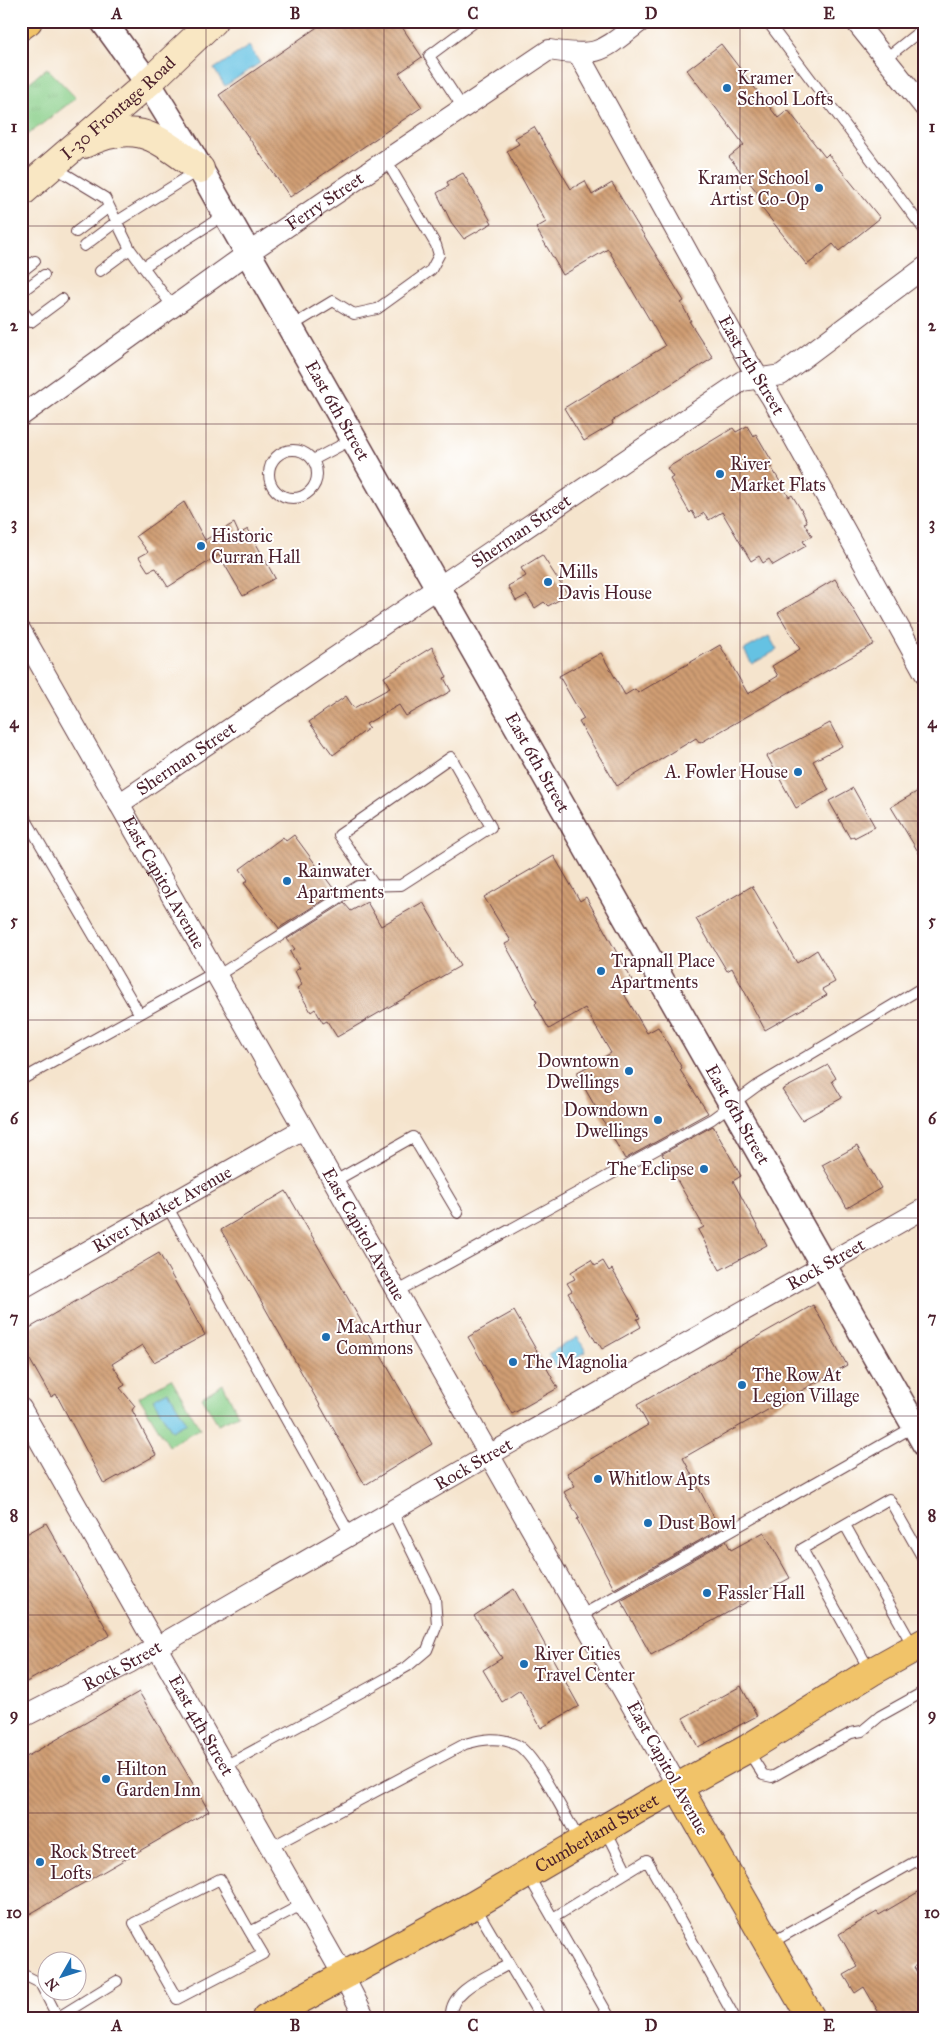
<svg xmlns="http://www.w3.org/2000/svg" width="946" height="2039" font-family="'IM FELL Great Primer',serif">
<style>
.grass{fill:url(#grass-tufts);stroke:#6a775a}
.pitch{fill:#89cf89;stroke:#6a775a}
.water{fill:#65c2e3;stroke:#587087}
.building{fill:url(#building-back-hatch)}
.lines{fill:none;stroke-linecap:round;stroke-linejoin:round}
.service-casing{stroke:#643d43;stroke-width:12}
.minor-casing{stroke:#643d43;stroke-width:22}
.tertiary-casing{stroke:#643d43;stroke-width:28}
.secondary-casing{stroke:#643d43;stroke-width:30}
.primary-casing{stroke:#643d43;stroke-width:30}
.motorway-casing{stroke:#643d43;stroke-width:30}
.service{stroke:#fff;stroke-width:10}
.minor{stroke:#fff;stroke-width:20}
.tertiary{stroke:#fff;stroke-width:25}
.secondary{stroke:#f9e7c3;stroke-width:28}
.primary{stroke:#f1c369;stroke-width:28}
.motorway{stroke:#f1c369;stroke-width:28}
.grid{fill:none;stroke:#4a1f2b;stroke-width:1;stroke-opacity:0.55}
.poi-dot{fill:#1f6fb2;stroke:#fff;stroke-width:2}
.labels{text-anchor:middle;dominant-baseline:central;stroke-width:4;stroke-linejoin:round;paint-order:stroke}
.poi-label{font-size:18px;fill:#4a1f2b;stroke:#fff;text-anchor:start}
.street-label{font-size:18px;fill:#4a1f2b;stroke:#fff}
.neatline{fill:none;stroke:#4a1f2b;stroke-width:2}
.grid-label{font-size:16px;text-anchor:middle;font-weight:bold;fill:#4a1f2b}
</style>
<defs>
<pattern id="grass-tufts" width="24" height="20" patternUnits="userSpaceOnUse" patternTransform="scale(1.25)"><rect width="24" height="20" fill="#89cf89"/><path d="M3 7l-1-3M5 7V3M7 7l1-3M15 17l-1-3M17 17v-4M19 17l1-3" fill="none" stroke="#78b176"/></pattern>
<pattern id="building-back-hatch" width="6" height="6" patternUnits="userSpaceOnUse" patternTransform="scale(1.25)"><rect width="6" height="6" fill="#d09e73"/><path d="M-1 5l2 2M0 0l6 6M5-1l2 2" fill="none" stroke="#ab805f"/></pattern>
</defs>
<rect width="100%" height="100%" fill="#fff"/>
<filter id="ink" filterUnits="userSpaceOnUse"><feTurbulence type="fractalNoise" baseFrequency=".02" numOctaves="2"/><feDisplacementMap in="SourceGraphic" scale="10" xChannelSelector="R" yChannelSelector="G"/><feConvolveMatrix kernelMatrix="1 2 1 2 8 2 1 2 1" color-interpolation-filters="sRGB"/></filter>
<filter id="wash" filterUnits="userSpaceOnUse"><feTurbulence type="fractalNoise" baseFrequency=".0096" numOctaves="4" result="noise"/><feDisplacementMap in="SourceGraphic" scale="20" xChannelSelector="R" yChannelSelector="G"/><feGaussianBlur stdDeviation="1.12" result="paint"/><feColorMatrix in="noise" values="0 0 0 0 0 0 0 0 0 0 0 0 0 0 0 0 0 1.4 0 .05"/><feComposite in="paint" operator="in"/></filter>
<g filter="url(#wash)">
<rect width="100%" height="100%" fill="#f5e4cd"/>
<path class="grass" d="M47 68 76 98 21 140V89Z"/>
<path class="pitch" d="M171 1379 200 1428 169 1446 139 1397Z
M223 1384 238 1415 218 1424 202 1397Z"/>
<path class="water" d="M249 46 260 63 225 86 214 69Z
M769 636 777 650 752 664 744 650Z
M578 1337 586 1352 557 1369 548 1354Z
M168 1391 187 1423 172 1431 153 1399Z"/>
<g id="blocks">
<path class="building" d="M326 21H398L422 57 399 73 422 107 290 197 219 95Z
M721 44 778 118 788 110 825 157 828 154 880 218 839 251 833 244 807 265 760 206 765 202 729 157 744 145 687 70Z
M534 127 571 189 585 181 592 195 612 183 684 301 681 303 691 321H689L713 358 612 421 613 424 584 441 564 408 665 346 608 249 563 275 536 228 546 222 507 151 519 144 515 138Z
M463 173 492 223 464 239 451 222 437 193 449 186 447 182Z
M747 426 753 436 756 434 773 463 770 465 789 497 792 495 803 513 807 522 804 523 812 536 803 541 806 546 773 565 769 559 763 563 759 556 751 561 722 512 709 520 704 513 696 518 692 511 690 513 670 479 673 477 667 468 733 428 736 432Z
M184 502 205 540 234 523 239 534 248 529 275 578 243 596 219 555 168 587 156 568 148 571 139 557 148 552 136 536Z
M542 555 568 595 548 606 544 602 535 608 527 595 516 601 508 586 526 576 521 568Z
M835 579 874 644 700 743 696 738 617 786 579 722 584 719 559 676 601 653 625 695 635 689 638 693 720 645 748 694 778 676 772 666 800 649 778 613Z
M432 647 447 677 444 678 451 691 406 716 399 705 366 724 369 728 333 755 309 722 346 696 354 708 390 688 384 677Z
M830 723 842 746 813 761 829 790 796 808 767 756Z
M925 787V863L891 807Z
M853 788 875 827 854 838V836L850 838 829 801Z
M294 835 336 892 279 928 244 883 248 880 240 869 283 837 286 841Z
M554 856 580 901 586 897 632 980 620 987 647 1033 658 1027 682 1068 680 1070 708 1113 625 1159 576 1073 611 1053 585 1008 549 1029 535 1004 537 1002 505 944 511 941 484 897Z
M752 886 797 963 817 950 835 982 822 989 827 995 765 1030 732 968 727 971 696 919Z
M367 902 381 926 423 902 460 966 337 1037 327 1021 323 1023 315 1009 311 1012 297 988 302 985 295 971 300 968 290 952 295 949 287 939 344 903 351 911Z
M828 1065 836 1078 832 1081 842 1098 802 1120 782 1090Z
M713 1126 741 1176 733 1181 767 1245 720 1270 698 1230 704 1227 662 1154Z
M857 1146 881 1188 847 1208 822 1165Z
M286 1191 432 1444 365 1485 221 1230Z
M159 1253 205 1335 154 1362 142 1345 112 1364 125 1385 120 1388 135 1406 132 1410 156 1455 104 1484 56 1394 51 1397 21 1344V1333Z
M591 1260 595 1266 603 1261 609 1271 612 1269 640 1318 637 1319 641 1327 602 1349 597 1341 596 1342 568 1293 572 1291 567 1283 575 1279 571 1272Z
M813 1305 847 1365 683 1458 720 1529 614 1589 577 1519 579 1518 564 1492 575 1486 567 1473 648 1425 637 1405Z
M514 1311 558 1388 512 1414 468 1337Z
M46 1523 110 1635 21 1685V1537Z
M764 1532 790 1578 651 1655 621 1601 726 1541 731 1550Z
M514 1589 579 1706 541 1728 520 1690 502 1702 483 1670 502 1658 474 1616Z
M741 1686 757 1716 698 1747 683 1718Z
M139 1692 209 1811 21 1919V1760Z
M925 1888V1961L914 1967 925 1986V2018H882L864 1987 855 1993 844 1975 858 1967 839 1934 877 1912 879 1915Z"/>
</g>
</g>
<g filter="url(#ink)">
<use href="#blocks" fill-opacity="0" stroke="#643d43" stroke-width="1"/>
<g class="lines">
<defs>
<path id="service" d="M767 21 925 231
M885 59 925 27
M463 108 429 56 476 21
M54 167 105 198 130 249
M76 232 109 207
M84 246 116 222 197 171
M143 267 226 214
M100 271 130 249 173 307
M21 272 35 261
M21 292 44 275
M21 309 31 322 62 299
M290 327 333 301 354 314 377 309 431 270 439 255 436 245 386 160
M269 474a24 24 0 1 1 48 0a24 24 0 1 1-48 0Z
M313 460 353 439
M21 811 139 1013
M217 976 358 886 401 885 491 827 451 757 339 835 375 886
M21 1080 215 972
M335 1181 413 1137 458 1213
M167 1206 351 1536
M398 1291 712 1119 757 1086 925 986
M845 1525 913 1646
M582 1615 915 1426
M870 1671 802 1549 889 1499 925 1562
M747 1749 763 1775 772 1777 851 1733 862 1731 880 1716 925 1691
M225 1766 376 1684 408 1666 427 1650 437 1625 435 1598 393 1513
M605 1828 627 1872
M271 1847 465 1744C482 1739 500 1736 517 1745 536 1755 567 1820 580 1841
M528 1875 610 2018
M475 1906 541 2018
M553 1918 647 1860 735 2018
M250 1932 220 1879 134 1923 177 1999 263 1954 250 1932 303 1904
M771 1943 925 1856
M21 1978 26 1976 40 1983 58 2018
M57 2018 117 1981
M451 2018C448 1990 489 1976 509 1964"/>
<g id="minor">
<path d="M855 21 925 108"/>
<path id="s1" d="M579 55 746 358 771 397 925 674"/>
<path id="s2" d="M21 416 248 253 549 50C600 58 602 51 641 21"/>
<path id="s3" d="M21 631 678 1787"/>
<path id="s4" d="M119 804 742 381 781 375 925 267"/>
<path id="s5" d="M21 1289 303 1129"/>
<path id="s6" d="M21 1408 343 1975 365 2018"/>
<path id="s7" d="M21 1718 129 1663 489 1455 925 1208"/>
</g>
<g id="tertiary">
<path id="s8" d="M103 21 148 83 190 151 925 1444"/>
</g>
<g id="secondary">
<path d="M84 144C138 118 156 138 200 169"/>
<path id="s9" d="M21 193 148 83 213 21"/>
</g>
<g id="primary">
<path d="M678 1787 811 2018"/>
<path id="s10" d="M266 2018 474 1905 643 1806 747 1749 871 1672 925 1642"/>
</g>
<path id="motorway" d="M21 26 28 21"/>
</defs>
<use href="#service" class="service-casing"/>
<use href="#minor" class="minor-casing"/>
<use href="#tertiary" class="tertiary-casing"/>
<use href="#secondary" class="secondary-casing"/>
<use href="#primary" class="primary-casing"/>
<use href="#motorway" class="motorway-casing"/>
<use href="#service" class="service"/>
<use href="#minor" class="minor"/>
<use href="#tertiary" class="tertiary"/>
<use href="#secondary" class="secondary"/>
<use href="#primary" class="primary"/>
<use href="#motorway" class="motorway"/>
</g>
</g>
<path class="grid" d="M206 21V2018M384 21V2018M562 21V2018M740 21V2018M21 226H925M21 424H925M21 623H925M21 821H925M21 1020H925M21 1218H925M21 1416H925M21 1615H925M21 1813H925"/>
<g class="poi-dot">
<circle cx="727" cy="88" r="5"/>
<circle cx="819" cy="188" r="5"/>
<circle cx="720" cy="474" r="5"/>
<circle cx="201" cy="546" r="5"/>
<circle cx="548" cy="582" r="5"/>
<circle cx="798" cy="772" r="5"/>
<circle cx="287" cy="881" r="5"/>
<circle cx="601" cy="971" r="5"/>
<circle cx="629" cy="1071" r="5"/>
<circle cx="658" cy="1120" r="5"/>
<circle cx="704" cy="1169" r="5"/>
<circle cx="326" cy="1337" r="5"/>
<circle cx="513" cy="1362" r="5"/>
<circle cx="742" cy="1385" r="5"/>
<circle cx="598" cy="1479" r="5"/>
<circle cx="648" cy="1523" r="5"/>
<circle cx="707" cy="1593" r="5"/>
<circle cx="524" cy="1664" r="5"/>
<circle cx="106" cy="1779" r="5"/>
<circle cx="40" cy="1862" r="5"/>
</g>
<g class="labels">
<g class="poi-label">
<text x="737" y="78">Kramer<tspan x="737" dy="21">School Lofts</tspan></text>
<text x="809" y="178" text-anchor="end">Kramer School<tspan x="809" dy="21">Artist Co-Op</tspan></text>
<text x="730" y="464">River<tspan x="730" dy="21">Market Flats</tspan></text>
<text x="211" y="536">Historic<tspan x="211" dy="21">Curran Hall</tspan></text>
<text x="558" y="572">Mills<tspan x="558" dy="21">Davis House</tspan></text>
<text x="788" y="772" text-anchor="end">A. Fowler House</text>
<text x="297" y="871">Rainwater<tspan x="297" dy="21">Apartments</tspan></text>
<text x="611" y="961">Trapnall Place<tspan x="611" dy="21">Apartments</tspan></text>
<text x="619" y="1061" text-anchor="end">Downtown<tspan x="619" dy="21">Dwellings</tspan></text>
<text x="648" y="1110" text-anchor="end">Downdown<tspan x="648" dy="21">Dwellings</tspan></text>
<text x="694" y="1169" text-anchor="end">The Eclipse</text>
<text x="336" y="1327">MacArthur<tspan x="336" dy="21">Commons</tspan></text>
<text x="523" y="1362">The Magnolia</text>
<text x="752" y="1375">The Row At<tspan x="752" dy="21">Legion Village</tspan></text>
<text x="608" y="1479">Whitlow Apts</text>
<text x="658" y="1523">Dust Bowl</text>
<text x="717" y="1593">Fassler Hall</text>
<text x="534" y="1654">River Cities<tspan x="534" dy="21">Travel Center</tspan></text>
<text x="116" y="1769">Hilton<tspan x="116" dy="21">Garden Inn</tspan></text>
<text x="50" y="1852">Rock Street<tspan x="50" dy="21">Lofts</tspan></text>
</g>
<g class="street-label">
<text stroke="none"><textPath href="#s9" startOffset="129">I-30 Frontage Road</textPath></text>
<text stroke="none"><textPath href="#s2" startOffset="372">Ferry Street</textPath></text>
<text stroke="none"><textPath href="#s1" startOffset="355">East 7th Street</textPath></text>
<text stroke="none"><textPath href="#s8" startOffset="455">East 6th Street</textPath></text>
<text stroke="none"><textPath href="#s4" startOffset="486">Sherman Street</textPath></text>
<text stroke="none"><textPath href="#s4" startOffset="81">Sherman Street</textPath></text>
<text stroke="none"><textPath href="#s8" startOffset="860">East 6th Street</textPath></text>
<text stroke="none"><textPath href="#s3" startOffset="289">East Capitol Avenue</textPath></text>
<text stroke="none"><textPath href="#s8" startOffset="1265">East 6th Street</textPath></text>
<text stroke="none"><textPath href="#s5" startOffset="162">River Market Avenue</textPath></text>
<text stroke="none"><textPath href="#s3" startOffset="694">East Capitol Avenue</textPath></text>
<text stroke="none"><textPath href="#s7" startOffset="924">Rock Street</textPath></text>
<text stroke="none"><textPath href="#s7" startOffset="519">Rock Street</textPath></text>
<text stroke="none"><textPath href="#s7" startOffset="114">Rock Street</textPath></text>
<text stroke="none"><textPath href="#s6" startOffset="365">East 4th Street</textPath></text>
<text transform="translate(668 1768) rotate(61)">East Capitol Avenue</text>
<text stroke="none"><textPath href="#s10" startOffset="379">Cumberland Street</textPath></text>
</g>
</g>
<rect width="946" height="2039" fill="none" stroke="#fff" stroke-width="55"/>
<g transform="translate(62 1976) rotate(231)"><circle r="24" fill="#ffffff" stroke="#b7a5aa"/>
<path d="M0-4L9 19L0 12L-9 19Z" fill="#1f6fb2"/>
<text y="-8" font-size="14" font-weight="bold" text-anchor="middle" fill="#4a1f2b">N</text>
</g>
<rect x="28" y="28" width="890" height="1984" class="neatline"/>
<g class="grid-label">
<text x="117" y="19">A</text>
<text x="295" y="19">B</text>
<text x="473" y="19">C</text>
<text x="651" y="19">D</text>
<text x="829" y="19">E</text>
<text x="14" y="132">1</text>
<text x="932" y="132">1</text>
<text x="14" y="331">2</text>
<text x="932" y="331">2</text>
<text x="14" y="529">3</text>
<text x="932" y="529">3</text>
<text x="14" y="728">4</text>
<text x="932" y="728">4</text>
<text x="14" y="926">5</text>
<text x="932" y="926">5</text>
<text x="14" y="1124">6</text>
<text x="932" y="1124">6</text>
<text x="14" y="1323">7</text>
<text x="932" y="1323">7</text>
<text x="14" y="1521">8</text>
<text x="932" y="1521">8</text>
<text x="14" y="1720">9</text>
<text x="932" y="1720">9</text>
<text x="14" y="1918">10</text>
<text x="932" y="1918">10</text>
<text x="117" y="2031">A</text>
<text x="295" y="2031">B</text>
<text x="473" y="2031">C</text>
<text x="651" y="2031">D</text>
<text x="829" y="2031">E</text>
</g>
</svg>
